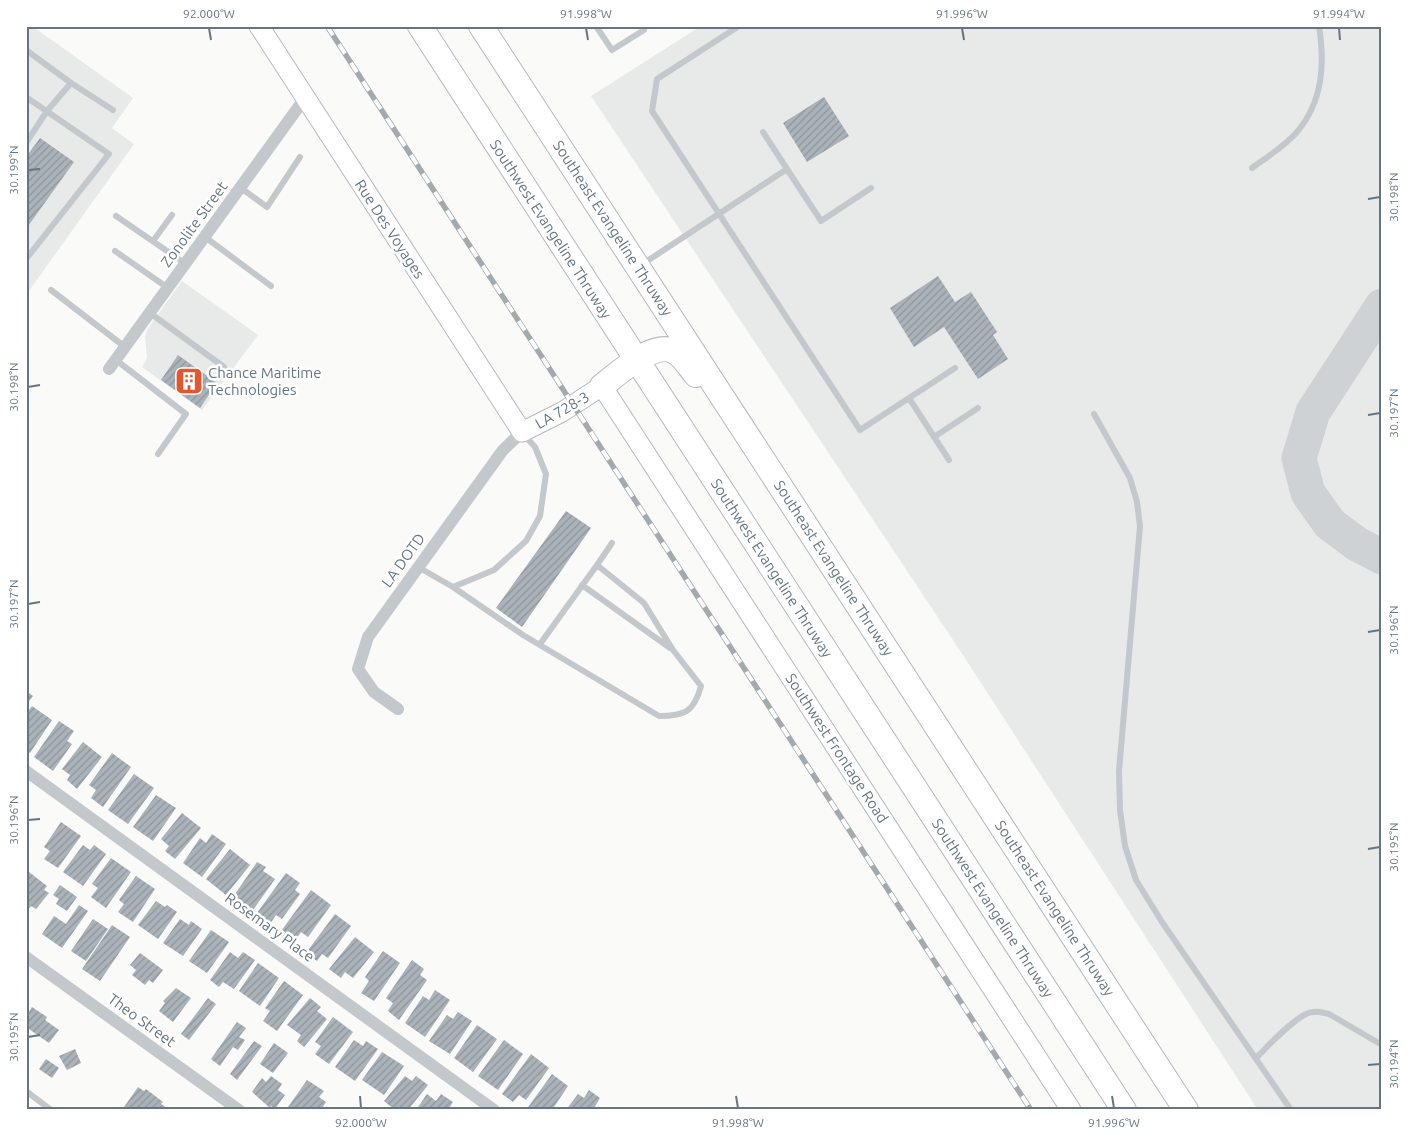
<svg xmlns="http://www.w3.org/2000/svg" width="1408" height="1136" font-family="Ubuntu,sans-serif">
<style>
.built{fill:#e8e9e9}
.lines{fill:none;stroke-linecap:round;stroke-linejoin:round}
.taxiway{stroke:#ced2d4;stroke-width:35}
.building{fill:url(#building-hatch)}
.secondary-casing{stroke:#b3babf;stroke-width:21}
.highway-casing{stroke:#b4b9bd;stroke-width:26}
.lane{stroke:#c3c8cc;stroke-width:6}
.street{stroke:#c3c8cc;stroke-width:12}
.secondary{stroke:#fff;stroke-width:19}
.highway{stroke:#fff;stroke-width:24}
.rail-casing{stroke:#a2aab0;stroke-width:5.5}
.rail{stroke:#fff;stroke-width:4;stroke-dasharray:11;stroke-linecap:butt}
.ticks{fill:none;stroke:#657683;stroke-width:2}
.labels{text-anchor:middle;dominant-baseline:central;stroke-width:5;stroke-linejoin:round;paint-order:stroke}
.street-label{font-size:15px;fill:#657683;stroke:#fff}
.poi-label{font-size:15px;fill:#657683;stroke:#fff;text-anchor:start}
.neatline{fill:none;stroke:#657683;stroke-width:2}
.ticks-label{font-size:12px;text-anchor:middle;fill:#657683}
</style>
<defs>
<pattern id="building-hatch" width="6" height="6" patternUnits="userSpaceOnUse" patternTransform="scale(1.25)"><rect width="6" height="6" fill="#aab3b9"/><path d="M-1 1l2-2M0 6l6-6M5 7l2-2" fill="none" stroke="#8e969c"/></pattern>
</defs>
<rect width="100%" height="100%" fill="#fafaf8"/>
<path class="built" d="M26 26H32L133 98 112 128 134 144 26 295Z
M701 26H1382V1110H1258L955 643 591 96Z
M182 281 258 335 202 410 142 367 147 358 145 337 148 328Z"/>
<g class="lines">
<path class="taxiway" d="M1382 306 1313 412 1299 458 1308 493 1330 524 1357 544 1382 557"/>
</g>
<path class="building" d="M824 97 849 136 807 162 783 123Z
M40 138 74 162 26 229V157Z
M938 276 955 302 971 292 997 332 993 335 1008 359 978 379 944 327 914 347 890 308Z
M178 355 217 383 200 408 161 380Z
M566 511 591 528 522 627 496 608Z
M26 691 33 696 26 705Z
M32 706 52 720 30 753 26 751V714Z
M59 721 74 731 67 741 72 744 53 771 34 757Z
M83 742 102 757 77 789 67 780 70 775 62 769Z
M112 753 131 767 103 807 91 798 96 790 89 785Z
M134 774 154 788 128 824 108 810Z
M156 795 176 808 153 841 133 827Z
M182 813 201 828 175 859 165 851 169 846 161 839Z
M61 822 81 836 58 868 44 859 50 851 44 847Z
M212 834 226 844 202 877 183 863 200 838 206 843Z
M83 845 90 850 94 845 106 854 83 886 63 872Z
M230 849 250 865 226 895 206 879Z
M111 858 131 872 106 908 91 897 98 888 92 884Z
M257 862 266 867 263 871 275 879 253 910 233 897Z
M29 872 47 886 44 890 49 893 36 909 31 906 26 912V874Z
M286 873 300 883 295 890 300 894 282 919 276 915 268 927 254 917Z
M136 876 155 889 133 922 118 912 124 904 119 900Z
M60 885 77 897 67 911 56 904 59 899 53 895Z
M311 890 331 905 308 937 301 932 293 944 279 934Z
M156 901 165 907 167 905 177 912 158 939 138 925Z
M79 905 88 911 62 948 42 934 54 916 66 924Z
M335 914 351 926 328 958 322 954 317 961 306 953Z
M93 919 108 929 86 961 71 951Z
M180 919 189 925 191 921 202 929 183 956 163 943Z
M112 925 130 937 100 981 82 969Z
M211 930 229 942 207 973 189 961Z
M355 937 374 952 353 978 345 972 341 978 329 969Z
M383 951 400 963 374 1001 361 993 369 981 365 977Z
M230 952 238 958 243 952 255 960 234 989 223 982 219 987 210 980Z
M140 953 163 970 153 983 149 980 145 985 132 975 136 970 130 965Z
M412 960 424 969 420 975 427 980 399 1020 388 1011 393 1003 386 998Z
M258 963 279 978 260 1006 239 991Z
M284 981 303 995 277 1031 263 1021 270 1011 265 1008Z
M176 988 191 998 173 1022 159 1011 165 1003 163 1001Z
M435 990 450 1000 425 1037 405 1023 423 996 429 1000Z
M208 998 216 1004 189 1040 181 1034Z
M310 998 321 1007 317 1011 327 1019 304 1047 297 1041 301 1035 287 1025Z
M32 1007 47 1017 45 1020 59 1030 49 1043 26 1027V1016Z
M458 1012 472 1021 450 1054 429 1041 447 1015 453 1019Z
M333 1017 353 1032 329 1064 315 1054 321 1046 315 1042Z
M237 1022 246 1028 239 1037 245 1040 238 1050 233 1047 220 1066 211 1059Z
M477 1025 497 1039 473 1072 454 1058Z
M354 1040 363 1046 366 1041 378 1049 355 1081 335 1067Z
M504 1040 523 1054 498 1090 478 1076Z
M254 1041 262 1046 237 1080 230 1074Z
M274 1043 288 1053 273 1073 260 1064Z
M75 1049 81 1063 67 1070 59 1056Z
M382 1052 404 1066 384 1095 362 1080Z
M531 1054 549 1068 526 1100 519 1095 513 1102 502 1094Z
M46 1059 59 1068 52 1078 39 1069Z
M552 1074 568 1086 552 1110H526Z
M271 1076 282 1084 278 1090 285 1095 275 1109 271 1106 270 1108 252 1092 262 1078 266 1082Z
M405 1076 412 1081 416 1076 428 1085 408 1110H395L384 1101Z
M307 1080 324 1091 319 1097 326 1102 321 1110H286Z
M138 1087 144 1091 146 1089 163 1102 161 1104 167 1108 165 1110H122Z
M589 1090 600 1098 593 1110H566L578 1094 584 1098Z
M427 1094 436 1101 441 1094 453 1102 448 1110H416Z"/>
<g class="lines">
<defs>
<path id="secondary" d="M259 26 522 432 562 412 602 386 1071 1110"/>
<path id="highway" d="M420 26 1124 1110
M481 26 1186 1110
M602 386C618 374 654 339 675 352 684 357 689 367 696 375"/>
</defs>
<use href="#secondary" class="secondary-casing"/>
<use href="#highway" class="highway-casing"/>
<path class="lane" d="M596 26 612 50 644 30 641 26
M739 26 657 79 652 111 860 430 955 368
M26 50 71 83
M26 97 109 154 26 259
M26 143 47 111 71 83 113 110
M1252 168C1267 157 1285 146 1297 132 1323 101 1325 64 1319 26
M787 169 821 221 871 188
M241 188 267 207 300 157
M116 216 186 264
M205 237 271 286
M153 241 172 215
M115 251 168 288
M641 265 787 169 763 132
M51 290 125 347
M150 313 224 367
M116 360 186 414 158 454
M909 398 949 460
M1094 414 1130 478 1137 502 1140 526 1119 771 1120 810 1125 846 1136 880 1162 922 1291 1110
M934 437 978 408
M597 565 612 543
M418 567 453 587 523 635 659 716C685 716 694 712 701 686L673 650 644 603 597 565 540 644
M582 585 670 648
M453 587 494 570 526 541 540 516 546 474 535 447 524 435
M1256 1058C1269 1045 1290 1022 1306 1014 1313 1010 1321 1012 1329 1014L1382 1045
M26 1091 51 1110"/>
<path class="street" d="M109 369 305 98
M398 709 374 692 358 669 368 637 503 450 522 432
M26 771 494 1110
M26 957 239 1110"/>
<use href="#secondary" class="secondary"/>
<use href="#highway" class="highway"/>
<defs>
<path id="rail" d="M327 26 1031 1110"/>
</defs>
<use href="#rail" class="rail-casing"/>
<use href="#rail" class="rail"/>
</g>
<path class="ticks" d="M209 28 211 40M586 28 588 40M962 28 964 40M1339 28 1340 40M28 170 40 169M1368 199 1380 197M28 387 40 385M1368 415 1380 413M28 604 40 602M1368 632 1380 630M28 820 40 819M1368 849 1380 847M28 1037 40 1035M1368 1065 1380 1064M360 1096 361 1108M736 1096 738 1108M1112 1096 1114 1108"/>
<defs>
<symbol id="building-square" viewBox="-11 -11 22 22"><rect x="-9" y="-9" width="18" height="18" rx="4" fill="#e4572e" stroke="#fff"/><path d="M-4-6H4V6H1V3H-1V6H-4ZM-2.5-4.3h1.7v1.8h-1.7ZM.8-4.3h1.7v1.8H.8ZM-2.5-1h1.7V.8h-1.7ZM.8-1h1.7V.8H.8Z" fill="#fff"/></symbol>
</defs>
<g fill-rule="evenodd">
<use href="#building-square" x="173" y="365" width="32" height="32"/>
</g>
<g class="labels">
<g class="street-label">
<text transform="translate(194 224) rotate(-54)">Zonolite Street</text>
<text transform="translate(613 228) rotate(57)">Southeast Evangeline Thruway</text>
<text transform="translate(390 229) rotate(57)">Rue Des Voyages</text>
<text transform="translate(551 229) rotate(57)">Southwest Evangeline Thruway</text>
<text transform="translate(562 410) rotate(-30)">LA 728-3</text>
<text transform="translate(403 560) rotate(-54)">LA DOTD</text>
<text transform="translate(772 568) rotate(57)">Southwest Evangeline Thruway</text>
<text transform="translate(834 568) rotate(57)">Southeast Evangeline Thruway</text>
<text transform="translate(837 748) rotate(57)">Southwest Frontage Road</text>
<text transform="translate(993 908) rotate(57)">Southwest Evangeline Thruway</text>
<text transform="translate(1055 908) rotate(57)">Southeast Evangeline Thruway</text>
<text transform="translate(270 927) rotate(36)">Rosemary Place</text>
<text transform="translate(142 1020) rotate(36)">Theo Street</text>
</g>
<g class="poi-label">
<text x="208" y="372">Chance Maritime<tspan x="208" dy="17">Technologies</tspan></text>
</g>
</g>
<rect width="1408" height="1136" fill="none" stroke="#ffffff" stroke-width="55"/>
<rect x="28" y="28" width="1352" height="1080" class="neatline"/>
<g class="ticks-label">
<text x="209" y="18">92.000°W</text>
<text x="586" y="18">91.998°W</text>
<text x="962" y="18">91.996°W</text>
<text x="1339" y="18">91.994°W</text>
<text transform="translate(14 170) rotate(-90)" y="4">30.199°N</text>
<text transform="translate(1394 197) rotate(-90)" y="4">30.198°N</text>
<text transform="translate(14 387) rotate(-90)" y="4">30.198°N</text>
<text transform="translate(1394 413) rotate(-90)" y="4">30.197°N</text>
<text transform="translate(14 604) rotate(-90)" y="4">30.197°N</text>
<text transform="translate(1394 630) rotate(-90)" y="4">30.196°N</text>
<text transform="translate(14 820) rotate(-90)" y="4">30.196°N</text>
<text transform="translate(1394 847) rotate(-90)" y="4">30.195°N</text>
<text transform="translate(14 1037) rotate(-90)" y="4">30.195°N</text>
<text transform="translate(1394 1064) rotate(-90)" y="4">30.194°N</text>
<text x="361" y="1127">92.000°W</text>
<text x="738" y="1127">91.998°W</text>
<text x="1114" y="1127">91.996°W</text>
</g>
</svg>
